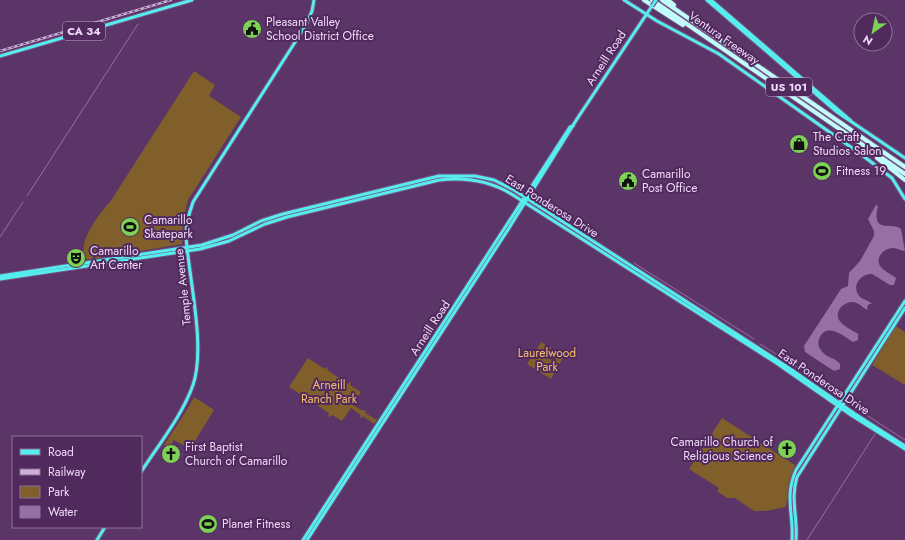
<svg xmlns="http://www.w3.org/2000/svg" width="905" height="540" font-family="Jost,sans-serif">
<style>
.green{fill:#805f2b}
.water{fill:#9670a4}
.lines{fill:none;stroke-linecap:round;stroke-linejoin:round}
.stream{stroke:#9670a4;stroke-width:1}
.major-casing{stroke:#765282;stroke-width:5}
.highway-casing{stroke:#765282;stroke-width:6}
.major{stroke:#56edef;stroke-width:3}
.highway{stroke:#c1fcfc;stroke-width:4}
.rail-casing{stroke:#ccb2d6;stroke-width:2.5}
.rail{stroke:#50295d;stroke-width:1;stroke-dasharray:3;stroke-linecap:butt}
.major-bridge-casing{stroke:#765282;stroke-width:5;stroke-linecap:butt}
.major-bridge{stroke:#56edef;stroke-width:3}
.labels{text-anchor:middle;dominant-baseline:central;stroke-width:4;stroke-linejoin:round;paint-order:stroke}
.shield{fill:#50295d;stroke:#bfa4ca;stroke-width:1}
.shield-label{font-size:11px;font-weight:bold;fill:#efd9f8}
.poi-label{font-size:12px;fill:#efd9f8;stroke:#50295d;text-anchor:start}
.street-label{font-size:12px;fill:#efd9f8;stroke:#50295d}
.park-label{font-size:12px;fill:#f5c06e;stroke:#50295d}
</style>
<rect width="100%" height="100%" fill="#5b3468"/>
<path class="green" d="M194 71 215 85 209 96 241 117 188 200 183 220 182 244 87 260C74 246 100 212 110 202Z
M896 326 905 332V385L872 365Z
M541 342 564 356 551 379 527 364 533 355 532 352 537 349Z
M308 358 325 369 327 367 328 368 327 370 348 384 350 382 351 383 350 385 361 392 353 405 363 411 364 410 366 411 365 413 377 420 374 424 363 416 362 418 360 417 361 415 351 408 342 421 332 415 330 417 328 415 329 413 309 400 307 402 305 400 306 398 289 387Z
M194 397 214 410 190 449 174 440 168 448 164 445 188 408Z
M722 418 795 465 789 483 786 507 766 511H754L735 498H727L717 491 719 488 689 469Z"/>
<path class="water" d="M876 205 878 206C871 235 891 221 901 229L905 251C901 251 897 248 893 248 888 248 884 250 881 254 872 267 889 272 896 278L894 285H890L872 274C859 274 851 287 860 297 864 300 868 300 872 304H869L867 307 868 310C862 308 859 302 852 302 848 302 844 304 841 307 830 321 849 328 858 334V340L853 342C844 336 826 321 819 339 818 342 818 347 821 350 825 358 835 357 840 364V369L834 371 805 352 804 346 841 289 848 286 849 273 860 261 874 236V231L868 219Z"/>
<g class="lines">
<path class="stream" d="M27 196 138 24
M0 237 23 202
M634 263 754 339
M760 344 802 370 839 396
M848 403 905 440
M807 540 875 434"/>
<defs>
<path id="major" d="M624 0 657 21 719 54 862 155 892 178 905 199
M707 0 837 112 905 158
M711 0 851 121
M0 56 192 0
M0 276 202 245 233 235 261 221 283 214 439 176H475L494 180 514 190 789 368 855 414 905 446
M0 279 200 249 229 241 265 224 287 217 439 180C465 177 491 181 513 195L775 362 851 415 905 449
M141 472C159 444 182 416 193 385 206 347 189 279 186 237L187 221 193 202 306 25 312 11 314 0
M97 540 105 527
M303 540 570 127 573 126
M307 540 509 228 577 119 652 6
M792 540C794 514 784 497 796 470L905 301
M796 540C798 518 790 499 797 477L905 308"/>
<path id="highway" d="M644 0 683 25
M652 0 905 174
M662 0 905 167
M668 0 674 5
M877 158 905 180"/>
</defs>
<use href="#major" class="major-casing"/>
<use href="#highway" class="highway-casing"/>
<use href="#major" class="major"/>
<use href="#highway" class="highway"/>
<defs>
<path id="rail" d="M0 51 171 0"/>
</defs>
<use href="#rail" class="rail-casing"/>
<use href="#rail" class="rail"/>
<defs>
<path id="major-bridge" d="M652 6 656 0"/>
</defs>
<use href="#major-bridge" class="major-bridge-casing"/>
<use href="#major-bridge" class="major-bridge"/>
</g>
<defs>
<symbol id="civic-disc" viewBox="-11 -11 22 22"><circle r="9.5" fill="#7dd154" stroke="#50295d"/><path d="M-.6-6.5H3V-4.5H.6V-3L4-1V1h2V6H-6V1h2V-1L-.6-3ZM-1.2 2.5V6h2.4V2.5Z" fill="#111"/></symbol>
<symbol id="shop-disc" viewBox="-11 -11 22 22"><circle r="9.5" fill="#7dd154" stroke="#50295d"/><path d="M-5-2.5h2.3a2.7 3.5 0 0 1 5.4 0H5L5.5 6h-11ZM-1.5-2.5h3a1.5 2.3 0 0 0-3 0Z" fill="#111"/></symbol>
<symbol id="stadium-disc" viewBox="-11 -11 22 22"><circle r="9.5" fill="#7dd154" stroke="#50295d"/><path d="M0-5a6.5 5 0 1 0 0 10a6.5 5 0 1 0 0-10ZM-3.5-1.8h7v3.6h-7Z" fill="#111"/></symbol>
<symbol id="theatre-disc" viewBox="-11 -11 22 22"><circle r="9.5" fill="#7dd154" stroke="#50295d"/><path d="M-5-5.5Q0-4 5-5.5V0Q5 5 0 6Q-5 5-5 0ZM-3.3-2.5H-1v1.5H-3.3ZM1-2.5H3.3v1.5H1ZM-2.8 1Q0 5.5 2.8 1Z" fill="#111"/></symbol>
<symbol id="church-disc" viewBox="-11 -11 22 22"><circle r="9.5" fill="#7dd154" stroke="#50295d"/><path d="M-1.2-6h2.4v3.5h3.3v2.4h-3.3V6h-2.4V-.1h-3.3v-2.4h3.3Z" fill="#111"/></symbol>
</defs>
<g fill-rule="evenodd">
<use href="#civic-disc" x="241" y="18" width="22" height="22"/>
<use href="#shop-disc" x="788" y="133" width="22" height="22"/>
<use href="#stadium-disc" x="811" y="160" width="22" height="22"/>
<use href="#civic-disc" x="617" y="170" width="22" height="22"/>
<use href="#stadium-disc" x="119" y="216" width="22" height="22"/>
<use href="#theatre-disc" x="65" y="247" width="22" height="22"/>
<use href="#church-disc" x="776" y="438" width="22" height="22"/>
<use href="#church-disc" x="160" y="443" width="22" height="22"/>
<use href="#stadium-disc" x="197" y="513" width="22" height="22"/>
</g>
<g class="labels">
<g class="shield">
<rect x="63" y="22" width="42" height="18" rx="3"/>
<rect x="766" y="78" width="46" height="18" rx="3"/>
</g>
<g class="shield-label">
<text x="84" y="31">CA 34</text>
<text x="789" y="87">US 101</text>
</g>
<g class="poi-label">
<text x="266" y="22">Pleasant Valley<tspan x="266" dy="14">School District Office</tspan></text>
<text x="813" y="137">The Craft<tspan x="813" dy="14">Studios Salon</tspan></text>
<text x="836" y="171">Fitness 19</text>
<text x="642" y="174">Camarillo<tspan x="642" dy="14">Post Office</tspan></text>
<text x="144" y="220">Camarillo<tspan x="144" dy="14">Skatepark</tspan></text>
<text x="90" y="251">Camarillo<tspan x="90" dy="14">Art Center</tspan></text>
<text x="773" y="442" text-anchor="end">Camarillo Church of<tspan x="773" dy="14">Religious Science</tspan></text>
<text x="185" y="447">First Baptist<tspan x="185" dy="14">Church of Camarillo</tspan></text>
<text x="222" y="524">Planet Fitness</text>
</g>
<g class="street-label">
<text transform="translate(724 38) rotate(35)">Ventura Freeway</text>
<text transform="translate(606 58) rotate(-57)">Arneill Road</text>
<text transform="translate(552 206) rotate(32)">East Ponderosa Drive</text>
<text transform="translate(183 287) rotate(-96)">Temple Avenue</text>
<text transform="translate(430 328) rotate(-57)">Arneill Road</text>
<text transform="translate(824 382) rotate(34)">East Ponderosa Drive</text>
</g>
<g class="park-label">
<text x="547" y="353">Laurelwood<tspan x="547" dy="14">Park</tspan></text>
<text x="329" y="385">Arneill<tspan x="329" dy="14">Ranch Park</tspan></text>
</g>
</g>
<rect x="12" y="436" width="130" height="92" fill="#50295d" stroke="#906f9b"/>
<rect x="20" y="449" width="20" height="6" fill="#56edef" stroke="#906f9b"/>
<text x="48" y="456" font-size="12" fill="#efd9f8">Road</text>
<rect x="20" y="469" width="20" height="6" fill="#ccb2d6" stroke="#906f9b"/>
<text x="48" y="476" font-size="12" fill="#efd9f8">Railway</text>
<rect x="20" y="486" width="20" height="12" fill="#805f2b" stroke="#906f9b"/>
<text x="48" y="496" font-size="12" fill="#efd9f8">Park</text>
<rect x="20" y="506" width="20" height="12" fill="#9670a4" stroke="#906f9b"/>
<text x="48" y="516" font-size="12" fill="#efd9f8">Water</text>
<g transform="translate(873 32) rotate(213)"><circle r="19" fill="#50295d" stroke="#906f9b"/>
<path d="M0-3L7 15L0 10L-7 15Z" fill="#7dd154"/>
<text y="-6" font-size="11" font-weight="bold" text-anchor="middle" fill="#efd9f8">N</text>
</g>
</svg>
